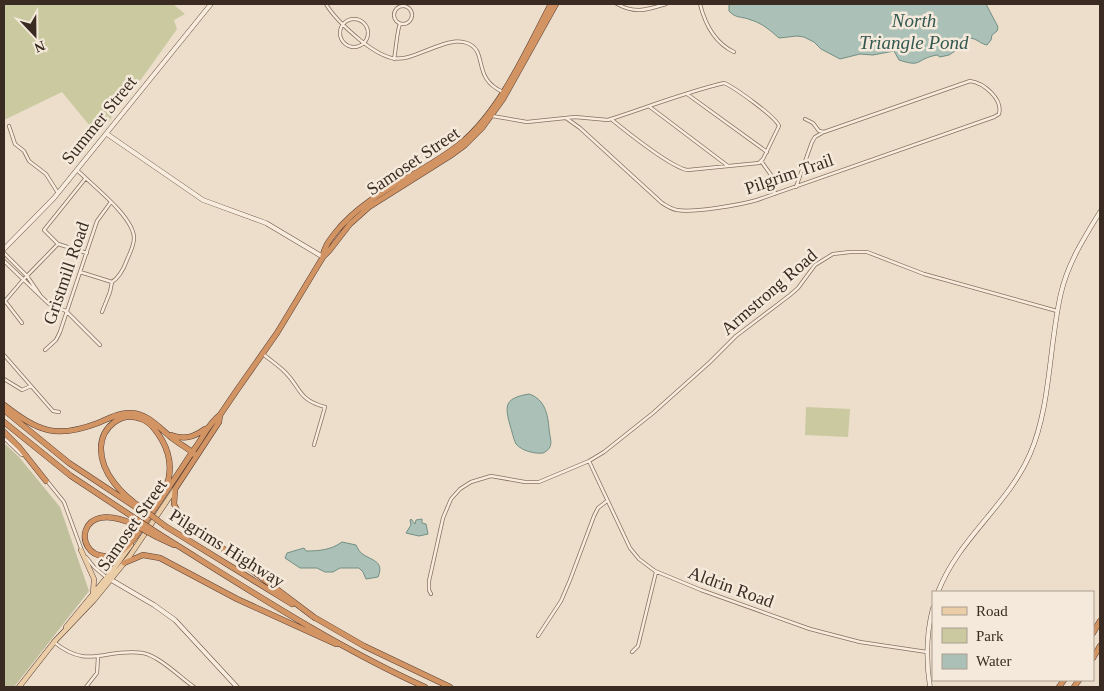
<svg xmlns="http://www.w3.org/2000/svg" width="1104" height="691" font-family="'Times New Roman',serif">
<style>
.green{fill:#cac99f}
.cemetery{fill:#c0c09d}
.water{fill:#abc1b8;stroke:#728f84}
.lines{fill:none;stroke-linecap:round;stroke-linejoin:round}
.street-casing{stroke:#887060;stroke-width:4}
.secondary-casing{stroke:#6a5243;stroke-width:5}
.primary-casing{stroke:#573f34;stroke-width:5.5}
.highway-casing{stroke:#573f34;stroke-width:6}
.street{stroke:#f7ecde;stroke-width:2.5}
.secondary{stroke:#f7ecde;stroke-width:4}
.primary{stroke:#ebcda7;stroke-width:4.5}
.highway{stroke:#d39464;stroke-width:5}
.highway-bridge-casing{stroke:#573f34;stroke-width:6;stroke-linecap:butt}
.highway-bridge{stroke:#d39464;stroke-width:5}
.labels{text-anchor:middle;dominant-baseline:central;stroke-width:5;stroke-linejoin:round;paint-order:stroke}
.street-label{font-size:18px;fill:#3a2b22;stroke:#f4e9da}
.water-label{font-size:19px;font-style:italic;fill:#335851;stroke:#f4e9da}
</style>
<rect width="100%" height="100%" fill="#ecdecb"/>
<path class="green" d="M4 4H173L185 14 174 20 177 29 140 81 120 92 110 121 94 131 62 92 4 120Z
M806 407 850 409 848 437 805 435Z"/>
<path class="cemetery" d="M4 443 19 457 60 507 89 591 14 687H4Z"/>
<path class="water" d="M729 4H986L998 27 997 31 992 35 991 40 987 45C977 43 975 34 962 41L961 47 949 55 940 57 937 55C915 59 923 68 899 60L894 51 873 55 860 54 840 59 821 49 814 42 804 37 797 36 779 38C771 31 762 23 751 20 742 16 736 19 729 11Z
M529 394C545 399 548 415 549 429 550 440 555 447 543 453 535 454 522 451 516 444 513 438 512 431 510 425 504 404 506 398 529 394Z
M411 519 415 524 416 520 422 519V523L426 524 428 534 419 536 406 533 411 525 410 520Z
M342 542 356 545C358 549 360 553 364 555 374 561 384 562 378 577L366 579 363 572 359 568H340L333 572H325L317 568H300L285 558 287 553 304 548 306 551C319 551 331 550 342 542Z"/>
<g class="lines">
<defs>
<path id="street" d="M326 4C334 18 348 30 360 40 398 70 403 58 444 44 452 42 459 40 467 43 489 51 471 78 503 92
M617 4C636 14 646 10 666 4
M700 4C705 24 715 43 734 52
M394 15a9 9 0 1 1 18 0a9 9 0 1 1-18 0Z
M340 33a14 14 0 1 1 28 0a14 14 0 1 1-28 0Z
M394 59C396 50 397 30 400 24
M687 94 767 152
M650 107 728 166
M492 116 527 122 575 117 608 120 611 119C648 107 686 92 724 83 734 87 776 117 779 126L763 159 759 163 688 170C671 168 626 131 611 119
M566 118 580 128 662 203C667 206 671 209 677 210 693 213 740 205 757 200L994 117 999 114C1003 99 984 83 970 81L824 132 819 131 813 123 805 119
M9 126 15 144 24 151 29 161 46 174 58 193
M761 161 771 175 775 194
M77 170C92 185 134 217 134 238 134 246 130 252 127 260 124 268 120 277 112 282L80 272
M85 179 44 230 58 244 87 253
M796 187 812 142 815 137 822 133
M4 253 27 276 40 295
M4 261 49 304 66 311 100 345
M102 312 110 292 112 282
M22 323 5 301 23 280 58 244
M45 350 56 340 60 332 97 221 111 202
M263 354C270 360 278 365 285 372 301 388 298 400 325 407L314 445
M4 355 53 411 59 412
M4 379 22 390 31 386
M4 438 22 455
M589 461 630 548 639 559 655 571 701 590 810 629 860 642 927 652
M47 481 64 502 82 551
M86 557 94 567 106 577
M431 594 429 590V581L443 518 451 499 460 489 471 482 491 476 525 482H539L589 461 604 452 653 413 710 362 736 336 790 295 798 288 815 265 833 254 850 252H867L924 274 1057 311
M538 636 561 601 570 580 594 516 598 508 607 501
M54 642C89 671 106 647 143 653 159 656 181 678 194 687
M632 652 638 646 656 572
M86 687 97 673 98 657"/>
<path id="secondary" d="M107 134 203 200 266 223 323 257
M4 249 54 198 211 4
M108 578 154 605 175 620 237 687
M938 592C958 539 1008 505 1030 454 1051 406 1049 344 1061 293 1068 263 1084 238 1100 212
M930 687C926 661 926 634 933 608"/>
<path id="primary" d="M81 550 94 579 93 593
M66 627 112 571 131 545
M54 642 94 600 129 557 175 489
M19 687 55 641"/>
<path id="highway" d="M323 256C324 247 329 241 335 233 368 191 421 176 461 143 501 110 527 49 551 4
M4 405C39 432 56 439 98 423 108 419 120 412 131 413 149 414 159 428 172 438 179 444 188 448 194 454
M4 410 69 463 137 508
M4 422 71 476 136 519
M4 432 19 447 46 481
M171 435C185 440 194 437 205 429
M143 509C123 496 100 473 101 447 102 427 121 411 141 419 151 422 157 432 162 440 171 456 172 472 166 488
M133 524C76 498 74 555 104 556 111 557 117 555 122 551 132 543 139 532 146 521 163 497 179 472 195 448 204 436 208 424 220 415
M165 526 292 604
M159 534C246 588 332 645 425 687
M157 537 174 545
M124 563 143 555 160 558 237 599 336 644
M312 616 364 646 450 687
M315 618 180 516 174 504 175 489 219 422 220 415 237 390 277 333 323 257 329 251 350 224 369 207 450 156 465 145 482 128 503 99 556 4
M1093 633 1100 621
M1093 658 1100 646
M1059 687 1064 680
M1074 687 1079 680"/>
</defs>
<use href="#street" class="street-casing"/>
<use href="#secondary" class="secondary-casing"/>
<use href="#primary" class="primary-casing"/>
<use href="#highway" class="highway-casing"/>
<use href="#street" class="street"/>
<use href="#secondary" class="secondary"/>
<use href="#primary" class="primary"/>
<use href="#highway" class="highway"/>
<defs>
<path id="highway-bridge" d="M143 509 165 526
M136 519 159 534
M133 524 157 537"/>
</defs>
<use href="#highway-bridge" class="highway-bridge-casing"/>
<use href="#highway-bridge" class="highway-bridge"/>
</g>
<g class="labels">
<g class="street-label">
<text transform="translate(99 120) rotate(-51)">Summer Street</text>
<text transform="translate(413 161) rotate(-34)">Samoset Street</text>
<text transform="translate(789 174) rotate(-19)">Pilgrim Trail</text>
<text transform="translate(66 273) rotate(-71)">Gristmill Road</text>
<text transform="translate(769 292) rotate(-41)">Armstrong Road</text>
<text transform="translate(132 525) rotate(-55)">Samoset Street</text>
<text transform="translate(227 548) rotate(32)">Pilgrims Highway</text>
<text transform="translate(731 587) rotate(20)">Aldrin Road</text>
</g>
<g class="water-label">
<text x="914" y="20">North<tspan x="914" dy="22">Triangle Pond</tspan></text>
</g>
</g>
<rect width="1104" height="691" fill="none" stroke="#3a2b22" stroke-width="10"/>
<rect x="932" y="591" width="162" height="90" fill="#f4e9da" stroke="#aa9d90"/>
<rect x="942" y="607" width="25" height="8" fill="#ebcda7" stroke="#aa9d90"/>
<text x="976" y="616" font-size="15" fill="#3a2b22">Road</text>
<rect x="942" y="628" width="25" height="15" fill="#cac99f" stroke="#aa9d90"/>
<text x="976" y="641" font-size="15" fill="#3a2b22">Park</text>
<rect x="942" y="654" width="25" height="15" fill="#abc1b8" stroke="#aa9d90"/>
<text x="976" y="666" font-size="15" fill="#3a2b22">Water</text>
<g transform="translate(35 35) rotate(158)" stroke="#f4e9da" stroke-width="4" paint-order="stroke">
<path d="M0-4L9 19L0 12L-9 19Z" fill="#3a2b22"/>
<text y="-8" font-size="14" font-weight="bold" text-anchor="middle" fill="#3a2b22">N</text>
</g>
</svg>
